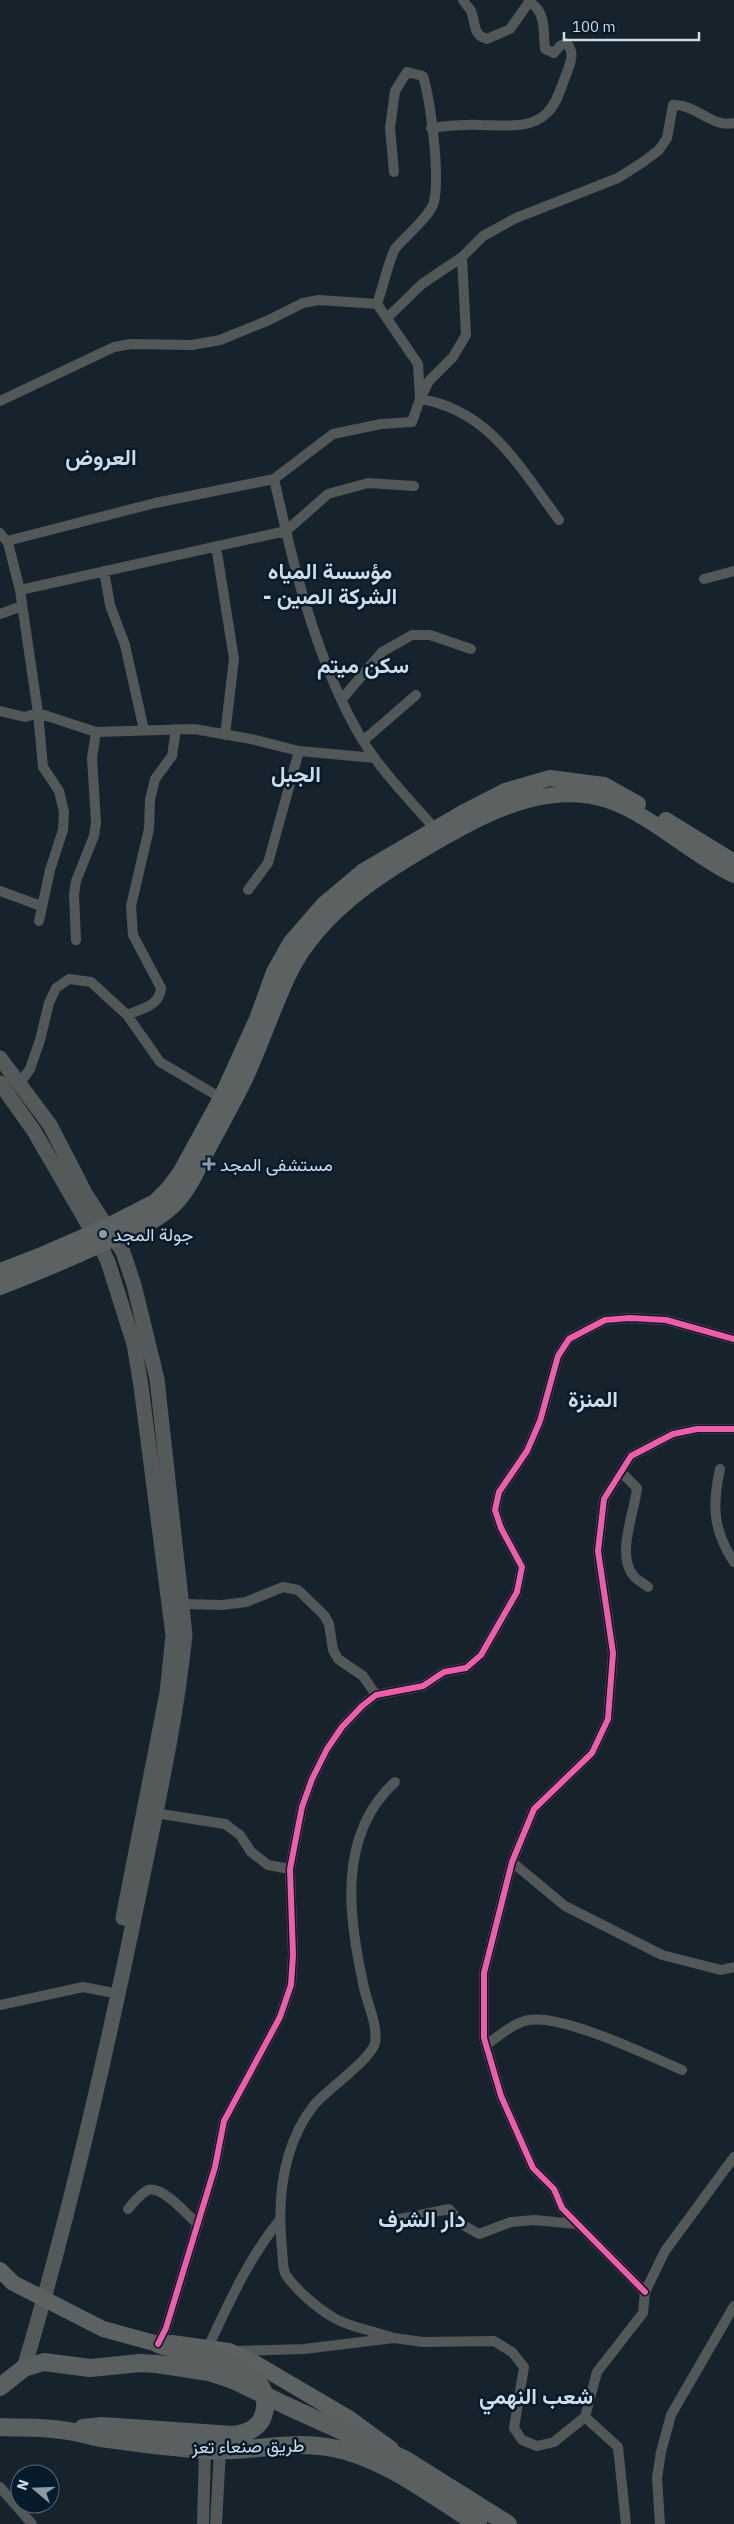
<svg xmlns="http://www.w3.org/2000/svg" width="734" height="2524" font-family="'IBM Plex Sans',Vazirmatn,sans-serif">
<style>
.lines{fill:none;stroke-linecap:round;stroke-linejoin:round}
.minor{stroke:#525758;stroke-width:10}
.tertiary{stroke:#525758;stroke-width:12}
.secondary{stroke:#545a59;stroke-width:15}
.primary{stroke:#5c6261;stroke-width:16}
.trunk{stroke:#5a6060;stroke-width:18}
.trunk-bridge{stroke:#5a6060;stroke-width:18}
.cycleway-casing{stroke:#051a2a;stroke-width:9}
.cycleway{stroke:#f35aa7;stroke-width:6}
.poi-dot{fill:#8e9ba6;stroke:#051a2a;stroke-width:2}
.labels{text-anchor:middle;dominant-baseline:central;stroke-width:5;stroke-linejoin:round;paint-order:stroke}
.poi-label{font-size:18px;fill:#cedce7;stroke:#051a2a;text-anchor:start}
.street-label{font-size:18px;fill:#cedce7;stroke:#051a2a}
.district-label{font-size:22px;font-weight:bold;fill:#cedce7;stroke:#051a2a}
</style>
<rect width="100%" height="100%" fill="#17232c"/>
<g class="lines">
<path class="minor" d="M431 128C447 126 464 124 481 125 502 125 530 130 547 113 557 104 561 87 566 75 570 64 576 52 566 43L560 46 554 53 545 49C543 33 547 11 529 2L510 29 487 39C472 35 476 22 471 11 469 7 465 4 463 0
M462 257 466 335 453 357 429 381 420 399C490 410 520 468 559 520
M377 304C382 291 389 259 395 249 404 237 430 217 434 202 440 175 431 103 423 76L407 72 395 91 390 128 394 172
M387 318 422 284 462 257 483 236 516 218 618 178 643 162 659 150 667 138 673 105C696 104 712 128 734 123
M0 401 114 347 131 344 192 345 220 340 269 320 303 303 319 300 377 304 418 364 420 399 412 422 381 424 333 434 274 479 155 503 11 540 8 543
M414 486 368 483 328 494 286 531C302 599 327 681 363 741 383 773 411 801 435 829
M0 533 8 543 20 590 38 713 43 767 59 791 64 812 63 830 50 870 39 921
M216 546 234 659 225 735
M104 571 110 605 125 645 144 730
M704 579 734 571
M20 590 286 531 274 479
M0 614 22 606
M342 699 382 652 412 635H430L471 649
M0 711 25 717 38 713 96 732 194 729 251 739 299 751 375 758
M363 741 416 695
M248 890 268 863 299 751
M0 891 41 906
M76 940 74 895 76 881 94 836 96 823 92 758 96 732
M127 1015C141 1009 160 1006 161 988L133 935 131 906 149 829 150 800 155 779 172 756 176 729
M20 1083 30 1069 40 1040 49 1003 56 988 69 979 91 982 127 1015 160 1062 221 1098
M720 1469C712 1505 713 1531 734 1562
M621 1472 637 1488C635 1511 616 1554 633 1575 636 1580 644 1583 648 1587
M181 1604 222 1605 246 1602 283 1587 298 1590 324 1615 329 1624 333 1650 338 1659 363 1676 376 1695
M155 1813 225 1824 240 1835 251 1852 268 1865 290 1869
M512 1862 565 1906 662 1955 721 1970 734 1967
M0 2005 83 1987 109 1992
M486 2045C498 2037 514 2022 529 2020 565 2015 647 2055 682 2070
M128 2209C134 2202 140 2194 148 2190 162 2185 188 2215 198 2225
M395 2220 449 2209 463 2225 479 2234 511 2222 534 2220 577 2224
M645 2292 562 2208 554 2189 533 2168 501 2096 484 2038V1973L512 1862 534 1809 592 1753 608 1719 613 1653 598 1551 604 1499 631 1456 673 1434 697 1429H734
M391 2337C373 2331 350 2327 334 2318 317 2308 297 2291 286 2275 282 2269 283 2256 282 2249 277 2199 282 2146 314 2105 327 2090 372 2058 375 2043 378 2026 368 2005 364 1988 349 1918 336 1836 395 1782
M158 2344 166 2328 215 2167 224 2121 280 2017 291 1985 293 1955 290 1869 302 1807 312 1779 327 1749 342 1727 362 1706 376 1695 423 1686 444 1672 466 1668 481 1655 517 1592 522 1567 501 1528 495 1510 499 1492 527 1451 540 1421 558 1356 569 1339 605 1320 630 1318 666 1320 734 1339
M208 2347C229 2303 248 2259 279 2221
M235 2351 304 2349 394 2338 423 2342 494 2341 512 2352 524 2367 514 2428 522 2440 537 2446 554 2442 585 2417 597 2372 643 2313 645 2292 665 2251 734 2157
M585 2417 618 2447 626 2524
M0 2487 32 2524
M660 2524 657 2478 661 2452 671 2415 734 2306"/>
<path class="tertiary" d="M203 2524 205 2450
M216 2524 220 2450"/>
<path class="secondary" d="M0 1058 50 1125 85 1193 123 1252 134 1285 157 1379 185 1635C176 1723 156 1811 138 1899 106 2056 70 2214 24 2368
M0 1083 34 1131 100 1245 108 1262 134 1344 141 1386 173 1635 167 1693 123 1918"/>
<path class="primary" d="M666 820 734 862
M0 1271 39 1256 106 1227 155 1202 168 1189 180 1173 221 1098 257 1019 274 972 291 942 324 904 362 872 466 811 505 791 550 778 604 785 638 804
M0 1287C34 1274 67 1260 100 1245 125 1234 158 1223 177 1202 191 1186 200 1165 209 1147 221 1125 233 1103 244 1081 260 1047 272 1010 288 976 320 907 397 863 461 828 505 804 557 784 607 800 654 816 690 854 734 875
M0 2270 13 2283 103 2329 158 2344 172 2343 229 2351 253 2362 350 2419 391 2449"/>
<path class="trunk" d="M0 2387 24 2368 44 2362 90 2368 140 2363 157 2364 209 2372 233 2380
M287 2406 406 2460 508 2524
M0 2427C20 2428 41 2427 61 2430 74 2431 88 2436 101 2438 135 2443 169 2447 203 2450 253 2454 294 2436 346 2451 395 2465 435 2498 478 2524
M83 2428 102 2426 232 2435C247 2433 260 2429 264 2413 277 2361 188 2355 158 2344"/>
<path class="trunk-bridge" d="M233 2380 287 2406"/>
<defs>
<path id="cycleway" d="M645 2292 562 2208 554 2189 533 2168 501 2096 484 2038V1973L512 1862 534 1809 592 1753 608 1719 613 1653 598 1551 604 1499 631 1456 673 1434 697 1429H734
M158 2344 166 2328 215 2167 224 2121 280 2017 291 1985 293 1955 290 1869 302 1807 312 1779 327 1749 342 1727 362 1706 376 1695 423 1686 444 1672 466 1668 481 1655 517 1592 522 1567 501 1528 495 1510 499 1492 527 1451 540 1421 558 1356 569 1339 605 1320 630 1318 666 1320 734 1339"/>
</defs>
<use href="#cycleway" class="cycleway-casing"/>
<use href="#cycleway" class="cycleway"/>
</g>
<g class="poi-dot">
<path d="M206.5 1156.5h5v5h5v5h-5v5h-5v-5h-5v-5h5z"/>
<circle cx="103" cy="1234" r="5"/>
</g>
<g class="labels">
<g class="poi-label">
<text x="220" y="1164">مستشفى المجد</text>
<text x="113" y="1234">جولة المجد</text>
</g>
<g class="street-label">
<text transform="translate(248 2446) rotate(-1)">طريق صنعاء تعز</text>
</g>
<g class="district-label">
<text x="101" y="456">العروض</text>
<text x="330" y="570">مؤسسة المياه<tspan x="330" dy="25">- الشركة الصين</tspan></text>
<text x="363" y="664">سكن ميتم</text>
<text x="296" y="773">الجبل</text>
<text x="593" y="1398">المنزة</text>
<text x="422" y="2218">دار الشرف</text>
<text x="536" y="2395">شعب النهمي</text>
</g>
</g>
<g transform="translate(35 2489) rotate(289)"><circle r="24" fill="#051a2a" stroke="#556876"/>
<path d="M0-4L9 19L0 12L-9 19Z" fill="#8e9ba6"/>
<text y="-8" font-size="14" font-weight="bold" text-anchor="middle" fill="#cedce7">N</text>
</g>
<path d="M564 32v8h135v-8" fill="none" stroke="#cedce7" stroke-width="2.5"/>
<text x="572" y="32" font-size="15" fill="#cedce7" stroke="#051a2a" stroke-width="4" paint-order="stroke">100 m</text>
</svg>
